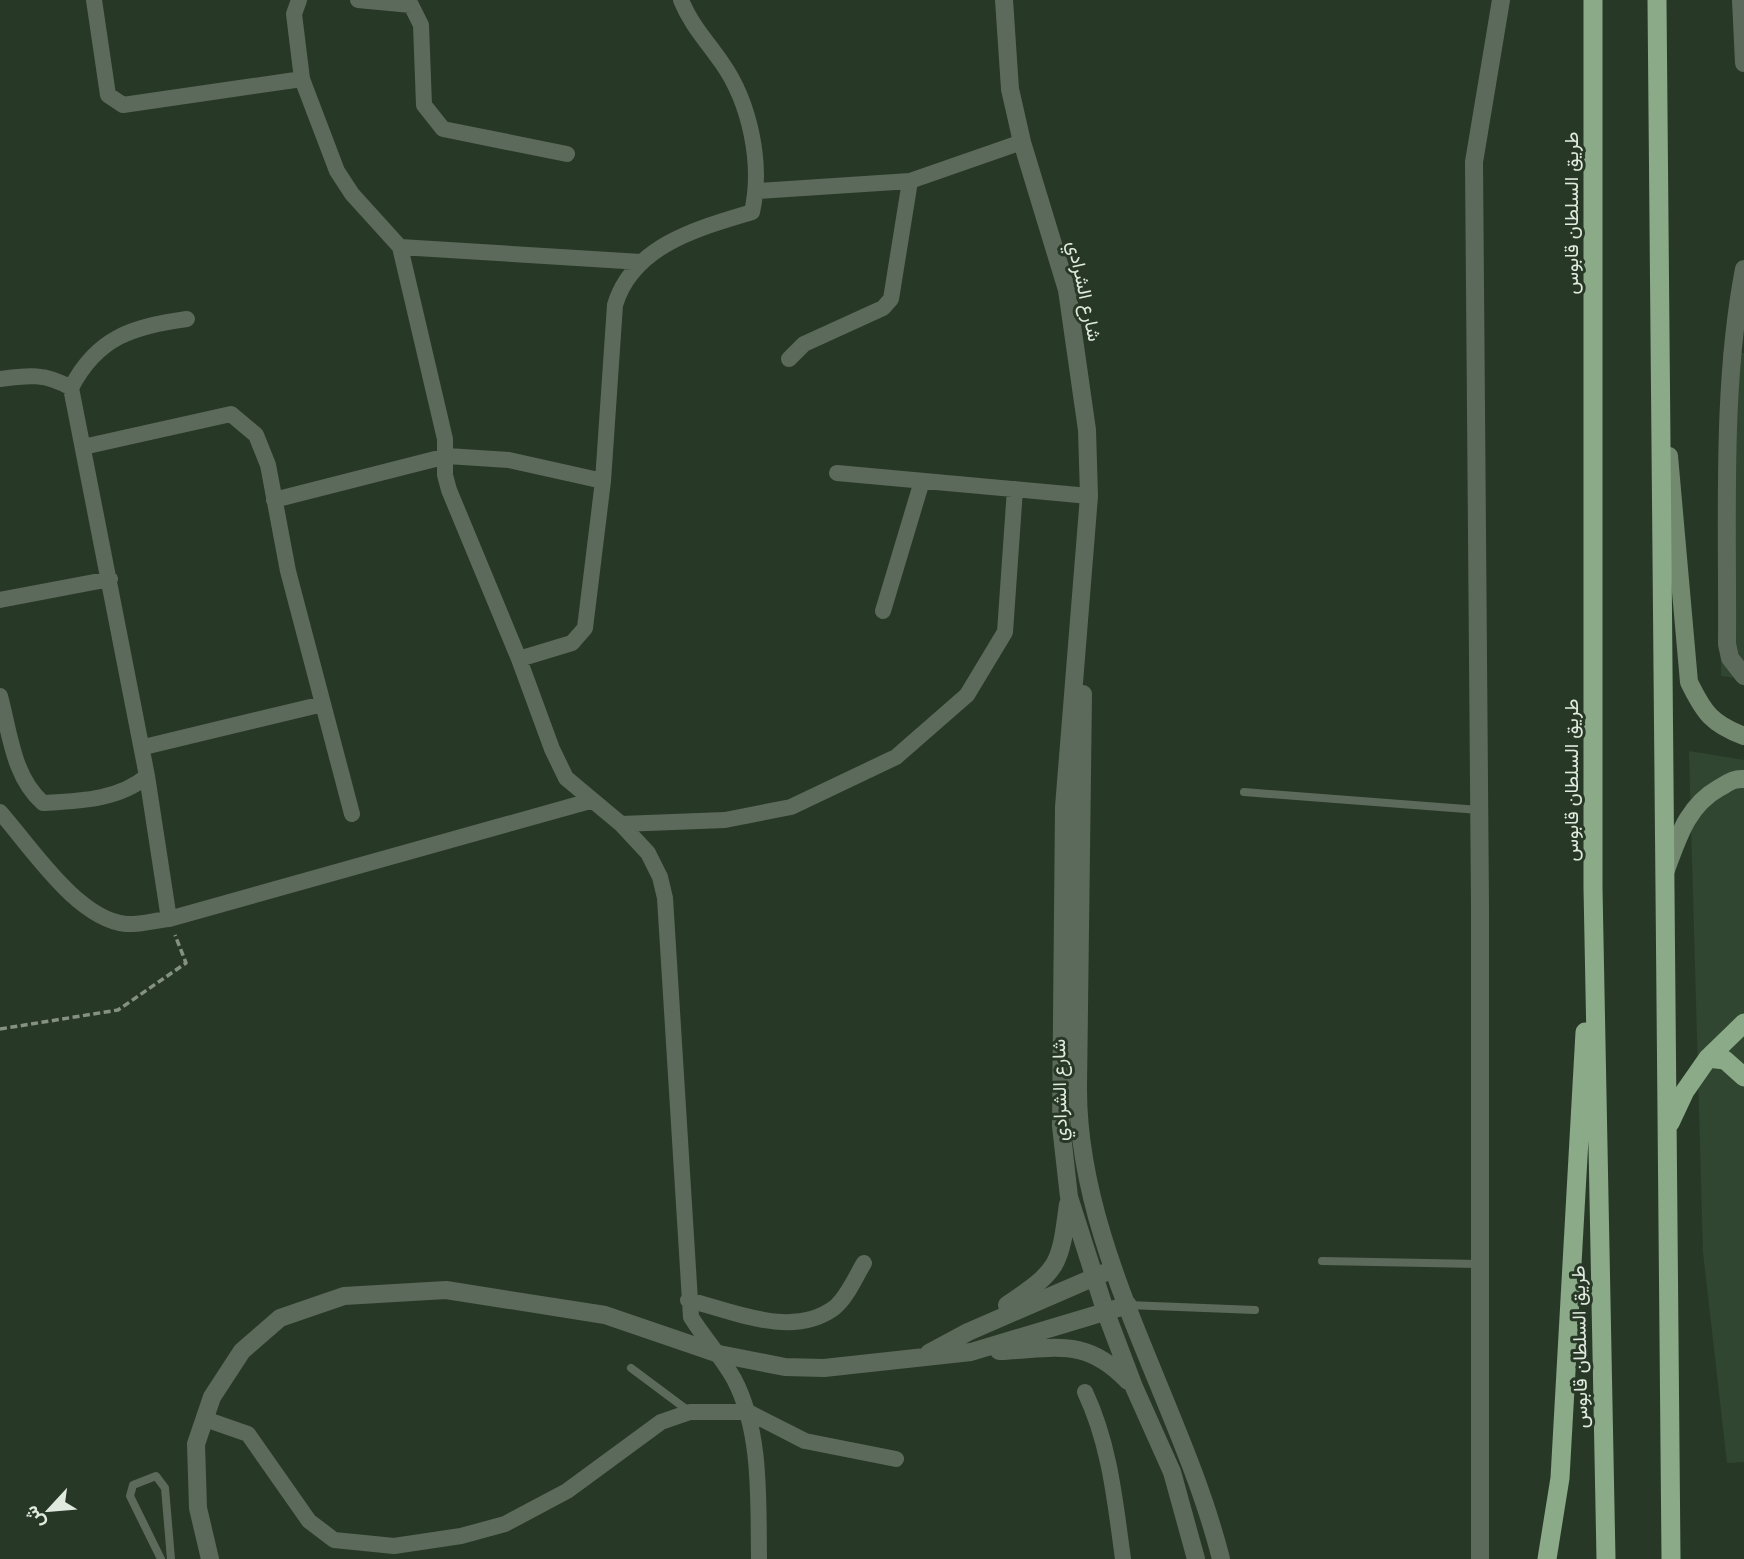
<svg xmlns="http://www.w3.org/2000/svg" width="1744" height="1559" font-family="Mulish,Vazirmatn,sans-serif">
<style>
.built{fill:#314630}
.lines{fill:none;stroke-linecap:round;stroke-linejoin:round}
.path{stroke:#849183;stroke-width:3.5;stroke-dasharray:7 3.5;stroke-linecap:butt}
.service{stroke:#5c6a5b;stroke-width:8}
.minor{stroke:#5c6a5b;stroke-width:16}
.tertiary{stroke:#5c6a5b;stroke-width:18}
.secondary{stroke:#728970;stroke-width:18}
.trunk{stroke:#8aaa88;stroke-width:19}
.labels{text-anchor:middle;dominant-baseline:central;stroke-width:6;stroke-linejoin:round;paint-order:stroke}
.street-label{font-size:19px;fill:#e0eadf;stroke:#283827}
</style>
<rect width="100%" height="100%" fill="#283827"/>
<path class="built" d="M1723 352 1744 353V679L1721 676Z
M1689 751 1744 760V1462L1727 1463 1703 1252Z"/>
<g class="lines">
<path class="path" d="M0 1029 118 1010 186 963 175 935"/>
<path class="service" d="M1244 792 1479 810
M1322 1261 1479 1264
M1128 1305 1255 1310
M631 1368 690 1412
M161 1559 130 1496 133 1485 156 1476 165 1488 171 1559"/>
<path class="minor" d="M94 0 108 95 123 105 302 79
M299 0 294 14 302 79 337 171 352 194 400 247 445 439V475L449 490 519 659 552 749 566 778 621 824 648 853 660 877 665 898 691 1317C704 1338 721 1356 734 1379 762 1432 758 1501 759 1559
M358 0 411 5 421 25 424 105 443 129 567 154
M757 191 910 181 1022 142
M400 247 641 262
M789 359 804 344 883 308 891 299 910 181
M0 379C28 375 46 373 71 388
M83 447 231 414 256 435 268 465 288 571 352 814
M837 473 1089 496
M274 500 447 456 509 460 603 481
M0 600 110 579
M883 611 922 481
M519 659 572 643 585 628 603 481 615 305C633 245 699 228 752 212 763 164 750 103 722 63 707 41 691 25 681 0
M0 696C10 733 13 777 43 803 79 801 119 800 147 776L71 388C97 337 134 326 187 319
M144 747 323 704
M147 776 169 919
M0 812C31 847 77 919 126 924 140 925 156 920 169 919L590 801
M621 824 725 820 791 807 896 757 967 695 1005 632 1015 489
M688 1300C733 1311 792 1339 834 1308 847 1298 856 1276 864 1263
M1085 1392C1110 1445 1115 1501 1123 1559
M205 1419 248 1434 309 1521 334 1540 394 1546 461 1536 505 1524 567 1491 661 1422 690 1412H748L805 1441 896 1459"/>
<path class="tertiary" d="M1004 0 1010 89 1022 142 1067 290 1087 430 1089 496 1064 807 1061 1126 1069 1197 1106 1313 1134 1387 1172 1472 1196 1559
M1741 0 1744 63
M1744 269C1721 389 1728 521 1727 644L1730 658 1744 676
M1083 694 1078 1087C1077 1249 1182 1404 1221 1559
M1007 1305C1059 1270 1060 1266 1068 1204
M999 1351C1055 1349 1085 1336 1128 1381
M929 1353 968 1332 1104 1273
M210 1559 198 1508 196 1444 212 1397 242 1351 280 1318 344 1296 446 1290 605 1315 719 1354 785 1367 824 1368 971 1352 1128 1305
M1480 1559V906L1474 162 1501 0"/>
<path class="secondary" d="M1669 456 1689 682C1704 713 1712 724 1744 736
M1666 870C1678 838 1687 806 1719 788 1728 783 1734 778 1744 779"/>
<path class="trunk" d="M1593 0V888L1606 1559
M1657 0 1671 1559
M1708 1058 1744 1023
M1670 1123 1685 1091 1708 1058 1725 1060 1744 1077
M1547 1559 1560 1478 1585 1032"/>
</g>
<g class="labels">
<g class="street-label">
<text transform="translate(1571 213) rotate(-90)">طريق السلطان قابوس</text>
<text transform="translate(1085 291) rotate(78)">شارع الشرادي</text>
<text transform="translate(1571 780) rotate(-90)">طريق السلطان قابوس</text>
<text transform="translate(1059 1090) rotate(-91)">شارع الشرادي</text>
<text transform="translate(1579 1347) rotate(-91)">طريق السلطان قابوس</text>
</g>
</g>
<g transform="translate(49 1510) rotate(244)" stroke="#283827" stroke-width="5" paint-order="stroke">
<path d="M0-5L12 26L0 18L-12 26Z" fill="#e0eadf"/>
<text y="-10" font-size="19" font-weight="bold" text-anchor="middle" fill="#e0eadf">ش</text>
</g>
</svg>
